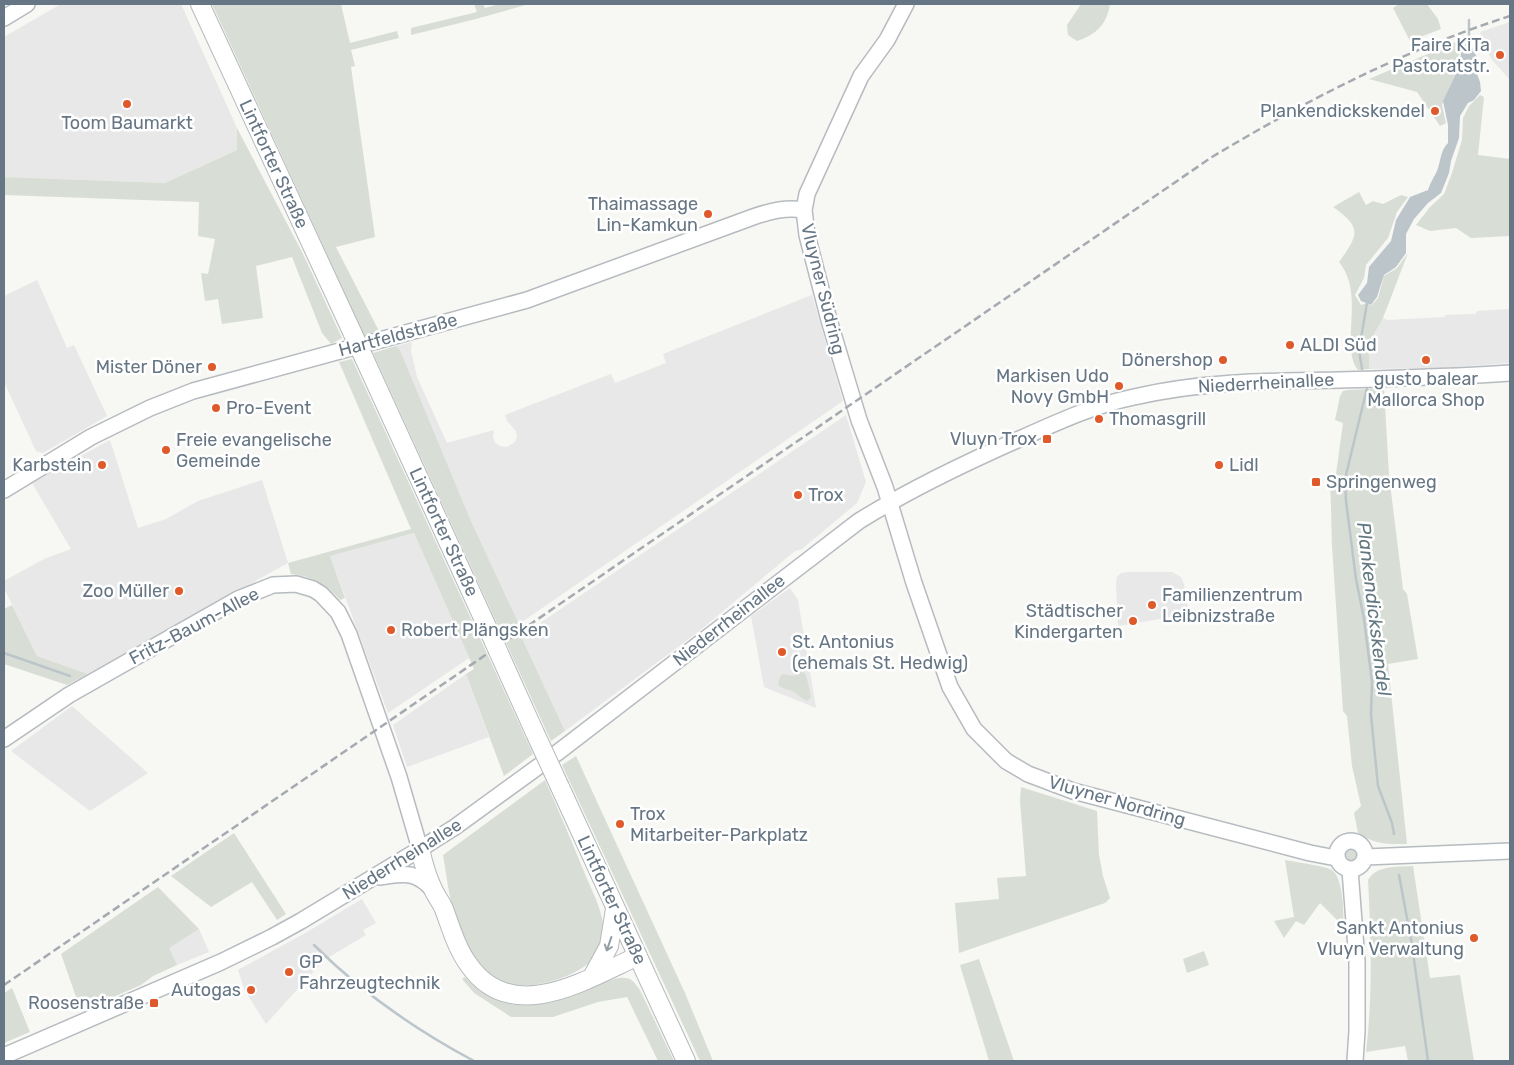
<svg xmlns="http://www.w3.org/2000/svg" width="1514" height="1065" font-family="Rubik,sans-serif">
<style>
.built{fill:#e7e8e7}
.green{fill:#d8ded5}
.water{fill:#bcc6ca}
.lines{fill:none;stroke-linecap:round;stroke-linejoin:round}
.stream{stroke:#bcc6ca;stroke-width:2.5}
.secondary-casing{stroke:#b6bbc0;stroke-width:18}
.primary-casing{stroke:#b5b9bd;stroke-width:20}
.secondary{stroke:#fff;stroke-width:15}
.primary{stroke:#fff;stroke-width:18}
.rail{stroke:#a5aab0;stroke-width:2.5;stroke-dasharray:8 4;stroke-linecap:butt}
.primary-bridge-casing{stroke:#b5b9bd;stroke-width:20;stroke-linecap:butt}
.primary-bridge{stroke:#fff;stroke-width:18}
.oneway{stroke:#949fa9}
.poi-dot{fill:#df592b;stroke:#fff;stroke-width:2}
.labels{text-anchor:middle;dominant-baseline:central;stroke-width:5;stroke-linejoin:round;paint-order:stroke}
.poi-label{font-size:18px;fill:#667684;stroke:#fff;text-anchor:end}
.street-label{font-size:18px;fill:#667684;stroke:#fff}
.water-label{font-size:19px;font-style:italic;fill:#627780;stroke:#fff}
</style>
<rect width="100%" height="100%" fill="#f7f7f4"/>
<path class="built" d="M61 4H181L237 128V150L165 183 4 177V37Z
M1510 22V80L1493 61 1485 48 1480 32Z
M37 280 67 348 74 345 107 416 43 453 36 451 4 382V296Z
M812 295 843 401 519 624 471 521 400 350 396 346 412 342 411 351 417 377 447 443 494 430 493 436 495 443 500 446 507 447 515 442 517 437 516 431 507 421 505 415 611 374 615 383 666 363 663 354Z
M1510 309V363L1441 368 1369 369V343L1383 318 1388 320 1445 317V315L1476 314 1477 311Z
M846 415 866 482 857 503 802 549 795 551 698 632 565 731 521 636Z
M110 440 138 528 166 519 198 501 262 480 288 563 88 674 37 656 4 588V581L44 559 71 549 32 483Z
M414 533 469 658 388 713 330 556Z
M1127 572H1172L1181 577 1184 584 1189 614 1118 626 1116 583 1117 577 1121 573Z
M790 588 798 600 816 708 764 687 751 616Z
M466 674 489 737 407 767 393 725Z
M72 706 148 773 90 811 11 751Z
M362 899 376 923 363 930 366 935 324 960 266 1024 245 991 238 970 307 932Z
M199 929 209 952 177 965 168 948Z"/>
<path class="green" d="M212 4H341L350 43 397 31 399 38 351 50 355 66 351 67 375 237 336 247 379 331 364 335Z
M474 4H483L485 8 500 4H529L476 19 411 35V28L477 12Z
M1081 4H1110C1107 24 1096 35 1077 41L1068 35 1067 25Z
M1399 4H1427L1438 19 1441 29 1410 41 1393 8Z
M1463 39 1459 52 1458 68 1442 105 1446 123 1440 126 1417 92 1369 79Z
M1480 95 1484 97 1478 155 1510 159V236L1471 238 1456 228 1430 231 1416 225 1430 207 1444 194 1452 173 1462 140 1463 118 1469 106Z
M237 128 303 254 342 338 331 344 322 333 292 257 256 266 263 318 222 324 218 299 205 301 201 273 208 274 215 239 198 236 199 202 4 195V177L165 183 237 150Z
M1359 192 1366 205 1373 201 1383 204 1401 195 1408 197 1397 212 1388 238 1366 265 1364 278 1355 295 1361 305 1367 303 1371 306 1378 298 1384 276 1397 268 1408 253 1383 318 1369 343V369L1358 370C1339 346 1366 295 1339 262 1358 235 1363 228 1333 207Z
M396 346 400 350 471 521 519 624 521 636 565 731 551 741 373 353Z
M352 359 533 754 504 776 466 674 474 669 414 533 330 556 345 598 340 600C327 585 312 576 291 574L288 563 411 529 339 362Z
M1384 388 1389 475 1403 589 1407 594 1418 659 1388 664 1407 844C1386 844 1376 845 1358 833L1354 813 1361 806 1352 766 1347 716 1343 711 1332 546 1330 473 1336 474 1343 423 1335 420 1340 396 1343 391 1348 390Z
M12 605 37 656 88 674 67 685 4 664V609Z
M801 672 805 673C808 680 809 689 811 697L807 701C802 699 801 697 797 694 792 689 784 690 778 685L780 677 783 674 793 676Z
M576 756 685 993 713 1061H700L562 765Z
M545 780C559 811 572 842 585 874 591 889 601 907 603 924 604 929 599 952 596 956 579 977 534 990 508 984 499 982 490 974 483 968 454 940 449 892 443 855Z
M1021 787 1097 811 1099 855 1103 876 1110 898 1105 903 959 953 955 903 999 899 997 878 1026 876 1020 801Z
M234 833 286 914 277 920 252 882 211 907 171 876Z
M1342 855a9 9 0 1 1 18 0a9 9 0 1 1-18 0Z
M1285 860C1295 862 1325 866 1332 870 1344 879 1343 913 1344 927L1320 903 1304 925 1296 921 1284 938 1274 921 1294 917Z
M1413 866 1430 978 1460 975 1474 1061H1408L1405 1046 1366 1052C1373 994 1371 937 1368 880 1376 865 1398 867 1413 866Z
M158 887 199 929 169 948 177 965 153 976 141 985 81 1011 61 954Z
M1204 951 1209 965 1187 973 1183 959Z
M979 959 1014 1061H989L960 965Z
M465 977C506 1020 545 1006 593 987 602 984 616 976 626 978 633 979 636 985 640 990L674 1061H658L627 997 598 1002 553 1017H511L474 993 462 979Z
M12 988 30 1032 4 1043V993Z"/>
<path class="water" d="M1469 40 1479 62 1476 71 1480 82 1481 91 1474 100 1468 103 1460 116 1459 138 1451 161 1449 173 1441 193 1428 203 1414 219 1406 234V253L1396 267 1384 275 1377 297 1371 305 1361 301 1358 295 1367 283 1369 267 1391 241 1396 220 1410 197 1428 190C1430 183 1434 177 1437 171 1441 161 1440 151 1448 143V125L1443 101 1460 65 1461 50Z"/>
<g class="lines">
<path class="stream" d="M1469 40V20
M1362 369 1359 350 1367 303
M1367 388 1345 479 1346 501 1356 579 1364 619 1372 682 1371 715 1378 786 1392 823 1394 834
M4 653 70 676
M1399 875 1412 945 1428 1061
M314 945C362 993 414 1029 474 1061"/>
<defs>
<path id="secondary" d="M906 4 887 40 861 76 807 194 804 210 807 235 829 320 859 420 885 487 914 583 950 687 974 729 1006 761 1028 774 1073 791 1096 797 1310 853 1336 858
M4 18 27 4
M4 490 91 437 150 408 193 391 527 300 753 217C770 211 786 207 804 210
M4 739 69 695 238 599 273 585 296 584 313 589 321 594 338 612 349 634 399 777 420 849
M1337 855a14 14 0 1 1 28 0a14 14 0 1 1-28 0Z
M1365 857 1510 851
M1350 870 1357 961V1031L1355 1061
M380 877C403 874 415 870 432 889
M4 1056 221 962 272 937 301 921 420 849 455 827 557 753 859 521C912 488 967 462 1024 437 1060 421 1095 405 1134 397 1203 381 1270 381 1340 380 1397 378 1454 377 1510 373"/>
<path id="primary" d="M200 4 353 334
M364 358 494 642
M498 651 535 733
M560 787 686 1061
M420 849C423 862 427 877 433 889 436 896 441 902 444 909 451 928 457 949 469 965 512 1027 587 979 638 956
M592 977 609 946 615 909"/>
</defs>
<use href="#secondary" class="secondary-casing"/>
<use href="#primary" class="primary-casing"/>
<use href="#secondary" class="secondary"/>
<use href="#primary" class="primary"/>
<path class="rail" d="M4 985 1212 157C1307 100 1404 50 1510 16"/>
<defs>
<path id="primary-bridge" d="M353 334 364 358
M494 642 498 651
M535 733 560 787"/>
</defs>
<use href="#primary-bridge" class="primary-bridge-casing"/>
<use href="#primary-bridge" class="primary-bridge"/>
</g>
<defs><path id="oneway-shaft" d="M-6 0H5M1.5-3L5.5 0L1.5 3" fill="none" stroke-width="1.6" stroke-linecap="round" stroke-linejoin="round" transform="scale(1.25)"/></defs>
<use class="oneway" href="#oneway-shaft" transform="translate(609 944) rotate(109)"/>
<g class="poi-dot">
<circle cx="1500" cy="55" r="5"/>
<circle cx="127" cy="104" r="5"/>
<circle cx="1435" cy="111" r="5"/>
<circle cx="708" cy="214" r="5"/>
<circle cx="1290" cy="345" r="5"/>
<circle cx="1223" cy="360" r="5"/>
<circle cx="1426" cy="360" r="5"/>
<circle cx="212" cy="367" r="5"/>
<circle cx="1119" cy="386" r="5"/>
<circle cx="216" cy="408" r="5"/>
<circle cx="1099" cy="419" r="5"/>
<rect x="1042" y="434" width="10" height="10" rx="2.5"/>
<circle cx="166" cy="450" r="5"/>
<circle cx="102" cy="465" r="5"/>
<circle cx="1219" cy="465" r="5"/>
<rect x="1311" y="477" width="10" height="10" rx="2.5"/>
<circle cx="798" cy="495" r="5"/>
<circle cx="179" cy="591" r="5"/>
<circle cx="1152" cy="605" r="5"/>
<circle cx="1133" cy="621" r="5"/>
<circle cx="391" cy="630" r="5"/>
<circle cx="782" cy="652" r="5"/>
<circle cx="620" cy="824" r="5"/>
<circle cx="1474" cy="938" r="5"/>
<circle cx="289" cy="972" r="5"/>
<circle cx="251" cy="990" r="5"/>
<rect x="149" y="998" width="10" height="10" rx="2.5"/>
</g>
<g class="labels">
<g class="poi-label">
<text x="1490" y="45">Faire KiTa<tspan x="1490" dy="21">Pastoratstr.</tspan></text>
<text x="1425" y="111">Plankendickskendel</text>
<text x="127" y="123" text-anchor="middle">Toom Baumarkt</text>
<text x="698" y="204">Thaimassage<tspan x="698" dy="21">Lin-Kamkun</tspan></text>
<text x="1300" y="345" text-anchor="start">ALDI Süd</text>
<text x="1213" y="360">Dönershop</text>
<text x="202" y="367">Mister Döner</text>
<text x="1109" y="376">Markisen Udo<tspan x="1109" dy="21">Novy GmbH</tspan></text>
<text x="1426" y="379" text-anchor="middle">gusto balear<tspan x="1426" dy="21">Mallorca Shop</tspan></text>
<text x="226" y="408" text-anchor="start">Pro-Event</text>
<text x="1109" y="419" text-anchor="start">Thomasgrill</text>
<text x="1037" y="439">Vluyn Trox</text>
<text x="176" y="440" text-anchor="start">Freie evangelische<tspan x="176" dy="21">Gemeinde</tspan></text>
<text x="92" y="465">Karbstein</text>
<text x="1229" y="465" text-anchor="start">Lidl</text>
<text x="1326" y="482" text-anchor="start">Springenweg</text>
<text x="808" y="495" text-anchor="start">Trox</text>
<text x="169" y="591">Zoo Müller</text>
<text x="1162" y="595" text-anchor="start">Familienzentrum<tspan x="1162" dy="21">Leibnizstraße</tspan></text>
<text x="1123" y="611">Städtischer<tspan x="1123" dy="21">Kindergarten</tspan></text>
<text x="401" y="630" text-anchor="start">Robert Plängsken</text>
<text x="792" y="642" text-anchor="start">St. Antonius<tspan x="792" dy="21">(ehemals St. Hedwig)</tspan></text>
<text x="630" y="814" text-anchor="start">Trox<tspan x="630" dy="21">Mitarbeiter-Parkplatz</tspan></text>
<text x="1464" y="928">Sankt Antonius<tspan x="1464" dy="21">Vluyn Verwaltung</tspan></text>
<text x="299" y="962" text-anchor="start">GP<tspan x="299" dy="21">Fahrzeugtechnik</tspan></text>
<text x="241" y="990">Autogas</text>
<text x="144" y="1003">Roosenstraße</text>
</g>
<g class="street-label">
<text transform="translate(274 164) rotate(65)">Lintforter Straße</text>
<text transform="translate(823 289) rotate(76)">Vluyner Südring</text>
<text transform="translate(398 335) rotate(-15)">Hartfeldstraße</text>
<text transform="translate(1266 383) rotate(-3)">Niederrheinallee</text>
<text transform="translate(444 532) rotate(65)">Lintforter Straße</text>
<text transform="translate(729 620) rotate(-38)">Niederrheinallee</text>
<text transform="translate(194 626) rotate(-28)">Fritz-Baum-Allee</text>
<text transform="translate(1117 801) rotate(16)">Vluyner Nordring</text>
<text transform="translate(402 859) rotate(-32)">Niederrheinallee</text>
<text transform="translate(612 900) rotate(65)">Lintforter Straße</text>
</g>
<g class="water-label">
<text transform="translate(1374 609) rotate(83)">Plankendickskendel</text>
</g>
</g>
<rect width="1514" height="1065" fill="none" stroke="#667684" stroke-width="10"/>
</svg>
